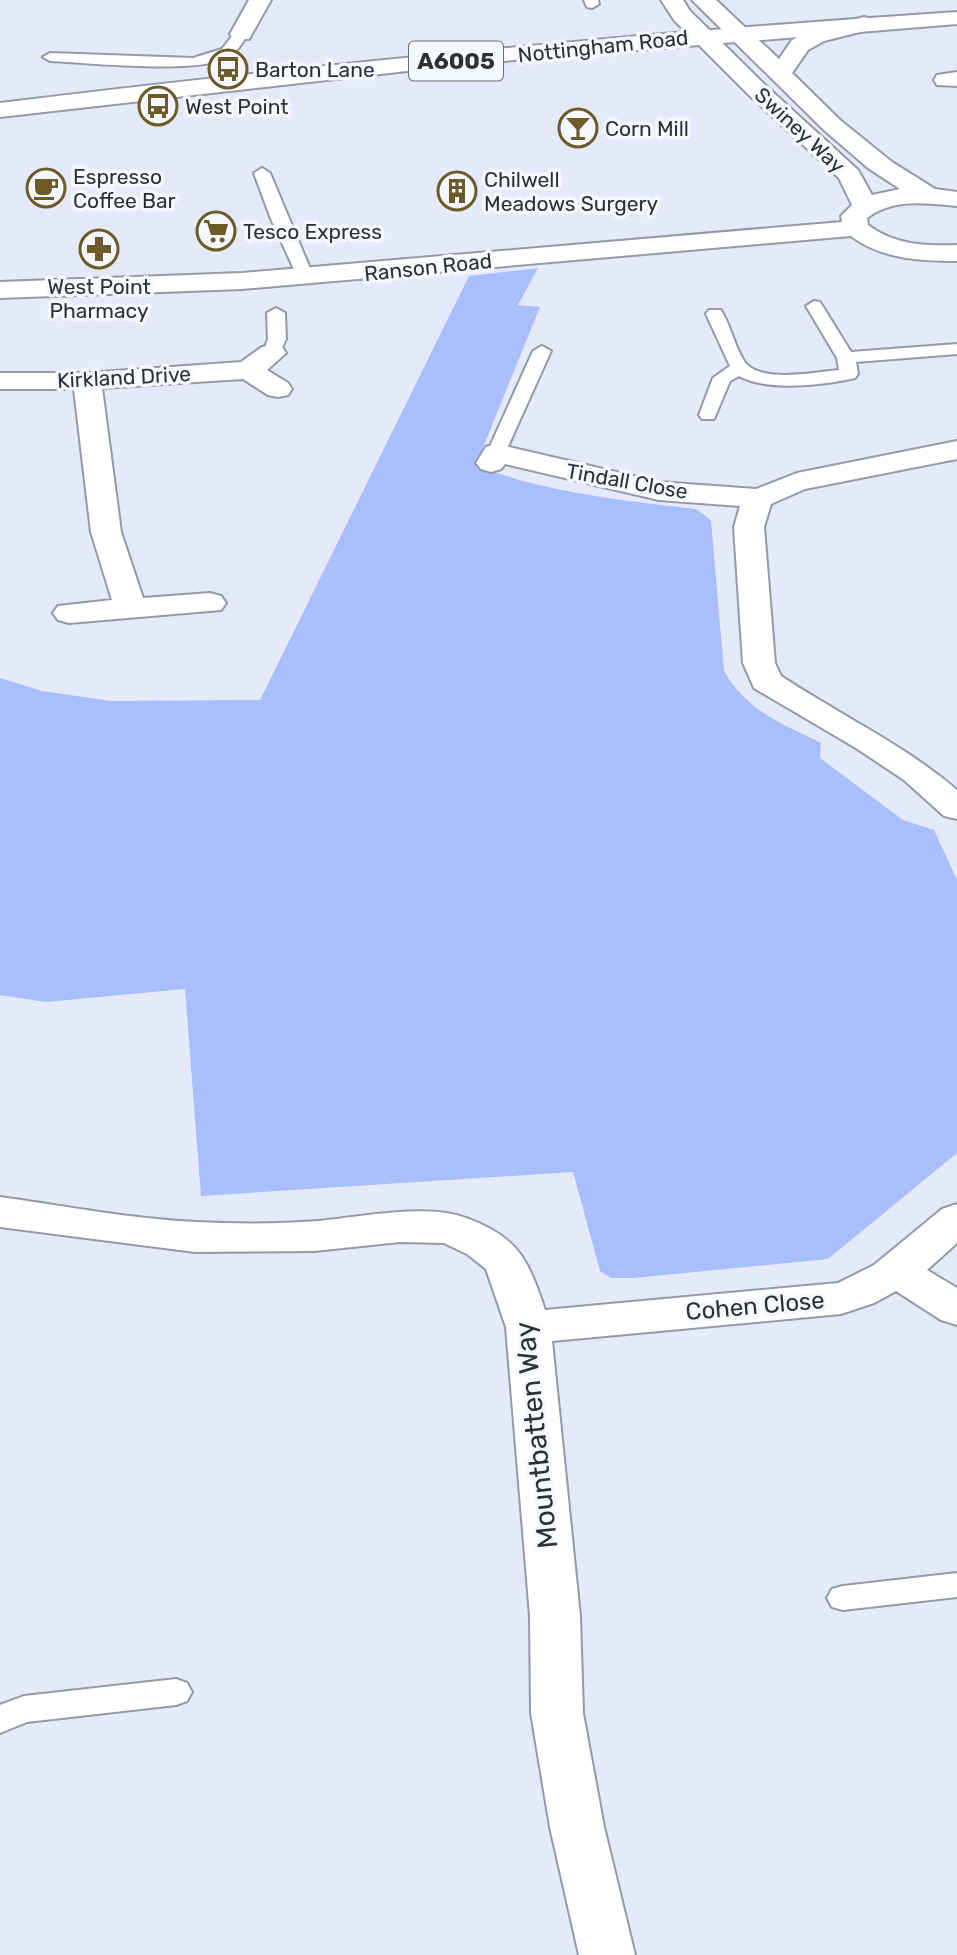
<svg xmlns="http://www.w3.org/2000/svg" width="957" height="1955" font-family="Rubik,sans-serif">
<style>
.green{fill:#a8befd}
.lines{fill:none;stroke-linecap:round;stroke-linejoin:round}
.service-casing{stroke:#949aa8;stroke-width:4}
.minor-casing{stroke:#949aa8;stroke-width:4}
.tertiary-casing{stroke:#949aa8;stroke-width:4}
.primary-casing{stroke:#949aa8;stroke-width:4}
.service{fill:#fff;fill-rule:evenodd}
.minor{fill:#fff;fill-rule:evenodd}
.tertiary{fill:#fff;fill-rule:evenodd}
.primary{fill:#fff;fill-rule:evenodd}
.labels{text-anchor:middle;dominant-baseline:central;stroke-width:7;stroke-linejoin:round;paint-order:stroke}
.far-street-label{font-size:21px;fill:#2e3036;stroke:#f5f8fe}
.far-poi-label{font-size:21px;fill:#2e3036;stroke:#f5f8fe;text-anchor:start}
.shield{fill:#f5f8fe;stroke:#6a6c72;stroke-width:2}
.shield-label{font-size:23px;font-weight:bold;fill:#2e3036}
.street-label{font-size:24px;fill:#2e3036;stroke:#f5f8fe}
.near-street-label{font-size:28px;fill:#2e3036;stroke:#f5f8fe}
</style>
<rect width="100%" height="100%" fill="#e4eafa"/>
<path class="green" d="M538 268 518 305 540 307 476 465C545 493 623 500 696 509L711 520 724 671C747 711 782 724 821 743L820 758 903 820 934 830 957 880V1153L828 1259 634 1278H611L600 1271 573 1172 201 1196 185 989 46 1002 0 995V678L42 691 111 701 260 700 469 276Z"/>
<g class="lines">
<defs>
<path id="service" d="M584 0H598L599 4 592 8 587 7Z
M241 30 248 34C242 43 237 53 227 58 195 74 90 63 50 61L43 57 50 53 193 58 222 49 236 31Z
M262 168 270 173 314 278 312 282H300L298 278 271 219 254 173Z
M814 301 820 302 851 352 957 344V354L856 362 858 374 855 378C825 385 767 392 739 376L730 381 714 419H702L699 415 713 378 730 366 706 314 709 310H721C731 326 734 345 744 361 759 384 816 372 839 370L837 358 806 306Z
M276 308 285 313 286 339 278 357 272 358 263 353 268 339 267 313Z
M542 346 551 351 505 453 496 459 489 457 487 453 533 351Z
M957 1573V1597L843 1610 832 1607 827 1598 832 1589 843 1586Z
M176 1679 187 1683 192 1692 187 1701 176 1705 27 1722 0 1733V1705L24 1696Z"/>
<path id="minor" d="M249 0H271L249 39H233L230 34Z
M957 72V86L937 85 934 80 937 75Z
M272 345 282 347 286 353 267 370 288 383 292 389 288 395 278 397 268 395 243 379 102 388 121 532 143 598 210 593 221 596 226 603 221 610 69 623 58 620 53 613 58 606 112 600 91 532 74 389H0V373H87L241 362 262 347Z
M957 441V459L805 489 771 504 764 527 775 663 781 676C840 715 903 744 957 790V819L944 816 904 780 856 748 754 688 743 663 734 527 740 506 659 500 505 464 501 469 491 472 481 469 476 463 486 447 496 444 659 482 756 489 797 473Z
M0 1197C65 1206 131 1219 196 1222 235 1224 279 1224 318 1221 359 1217 428 1203 466 1218 518 1237 528 1259 545 1310L838 1283 874 1265 942 1209 957 1204V1243L927 1270 957 1288V1325L941 1320 896 1291 874 1303 841 1314 552 1341 580 1616 583 1713 604 1827 635 1955H579L550 1827 531 1713 530 1616 506 1327 486 1269 467 1254 444 1243 400 1242 314 1251 195 1252 0 1227Z"/>
<path id="tertiary" d="M661 0H683L690 11 765 85 858 170 872 195 900 189 868 168 824 130 692 0H716L779 59 792 40 808 31 864 17 872 19 875 24 872 29 824 41 808 50 792 73 840 120 892 162 935 189 957 192V206C926 203 893 198 867 218L868 225C895 245 924 246 957 245V261C920 261 881 259 851 236L242 289 0 298V282L242 273 842 222 841 216 852 205 839 178 749 95 674 20Z"/>
<path id="primary" d="M957 12V24L478 63 0 117V103C318 64 637 33 957 12Z"/>
</defs>
<use href="#service" class="service-casing"/>
<use href="#minor" class="minor-casing"/>
<use href="#tertiary" class="tertiary-casing"/>
<use href="#primary" class="primary-casing"/>
<use href="#service" class="service"/>
<use href="#minor" class="minor"/>
<use href="#tertiary" class="tertiary"/>
<use href="#primary" class="primary"/>
</g>
<defs>
<symbol id="bus-ring" viewBox="-11 -11 22 22"><circle r="9.5" fill="#f5f8fe" stroke="#6d5a29" stroke-width="1.5"/><path d="M-5-6H5V4H4V6H2V4H-2V6H-4V4H-5ZM-3.5-4V0h7V-4ZM-3.5 1.2v1.5H-2V1.2ZM2 1.2v1.5H3.5V1.2Z" fill="#6d5a29"/></symbol>
<symbol id="bar-ring" viewBox="-11 -11 22 22"><circle r="9.5" fill="#f5f8fe" stroke="#6d5a29" stroke-width="1.5"/><path d="M-6-5H6L.8 .8V4.5H3.5V6h-7V4.5H-.8V.8Z" fill="#6d5a29"/></symbol>
<symbol id="cafe-ring" viewBox="-11 -11 22 22"><circle r="9.5" fill="#f5f8fe" stroke="#6d5a29" stroke-width="1.5"/><path d="M-5.5-4.5H6V0H3Q3 3.5 0 3.5H-2.5Q-5.5 3.5-5.5 0ZM3-3.2v2h1.7v-2ZM-6 4.5H4V6H-6Z" fill="#6d5a29"/></symbol>
<symbol id="building-ring" viewBox="-11 -11 22 22"><circle r="9.5" fill="#f5f8fe" stroke="#6d5a29" stroke-width="1.5"/><path d="M-4-6H4V6H1V3H-1V6H-4ZM-2.5-4.3h1.7v1.8h-1.7ZM.8-4.3h1.7v1.8H.8ZM-2.5-1h1.7V.8h-1.7ZM.8-1h1.7V.8H.8Z" fill="#6d5a29"/></symbol>
<symbol id="supermarket-ring" viewBox="-11 -11 22 22"><circle r="9.5" fill="#f5f8fe" stroke="#6d5a29" stroke-width="1.5"/><path d="M-6-5.5h2.5l.6 2H6L4.5 2H-2.5L-4.4-4H-6ZM-1.5 3.2a1.3 1.3 0 1 0 .1 0ZM3 3.2a1.3 1.3 0 1 0 .1 0Z" fill="#6d5a29"/></symbol>
<symbol id="pharmacy-ring" viewBox="-11 -11 22 22"><circle r="9.5" fill="#f5f8fe" stroke="#6d5a29" stroke-width="1.5"/><path d="M-2-6h4v4h4v4h-4v4h-4v-4h-4v-4h4Z" fill="#6d5a29"/></symbol>
</defs>
<g fill-rule="evenodd">
<use href="#bus-ring" x="206" y="47" width="44" height="44"/>
<use href="#bus-ring" x="136" y="84" width="44" height="44"/>
<use href="#bar-ring" x="556" y="106" width="44" height="44"/>
<use href="#cafe-ring" x="24" y="166" width="44" height="44"/>
<use href="#building-ring" x="435" y="169" width="44" height="44"/>
<use href="#supermarket-ring" x="194" y="209" width="44" height="44"/>
<use href="#pharmacy-ring" x="77" y="227" width="44" height="44"/>
</g>
<g class="labels">
<g class="far-street-label">
<text transform="translate(603 46) rotate(-6)">Nottingham Road</text>
<text transform="translate(800 130) rotate(43)">Swiney Way</text>
<text transform="translate(428 267) rotate(-6)">Ranson Road</text>
<text transform="translate(124 377) rotate(-3)">Kirkland Drive</text>
<text transform="translate(627 481) rotate(10)">Tindall Close</text>
</g>
<g class="far-poi-label">
<text x="255" y="69">Barton Lane</text>
<text x="185" y="106">West Point</text>
<text x="605" y="128">Corn Mill</text>
<text x="73" y="176">Espresso<tspan x="73" dy="24">Coffee Bar</tspan></text>
<text x="484" y="179">Chilwell<tspan x="484" dy="24">Meadows Surgery</tspan></text>
<text x="243" y="231">Tesco Express</text>
<text x="99" y="286" text-anchor="middle">West Point<tspan x="99" dy="24">Pharmacy</tspan></text>
</g>
<rect class="shield" x="409" y="41.5" width="94" height="39" rx="5"/>
<g class="shield-label">
<text x="456" y="61">A6005</text>
</g>
<g class="street-label">
<text transform="translate(755 1306) rotate(-5)">Cohen Close</text>
</g>
<g class="near-street-label">
<text transform="translate(536 1435) rotate(-96)">Mountbatten Way</text>
</g>
</g>
</svg>
